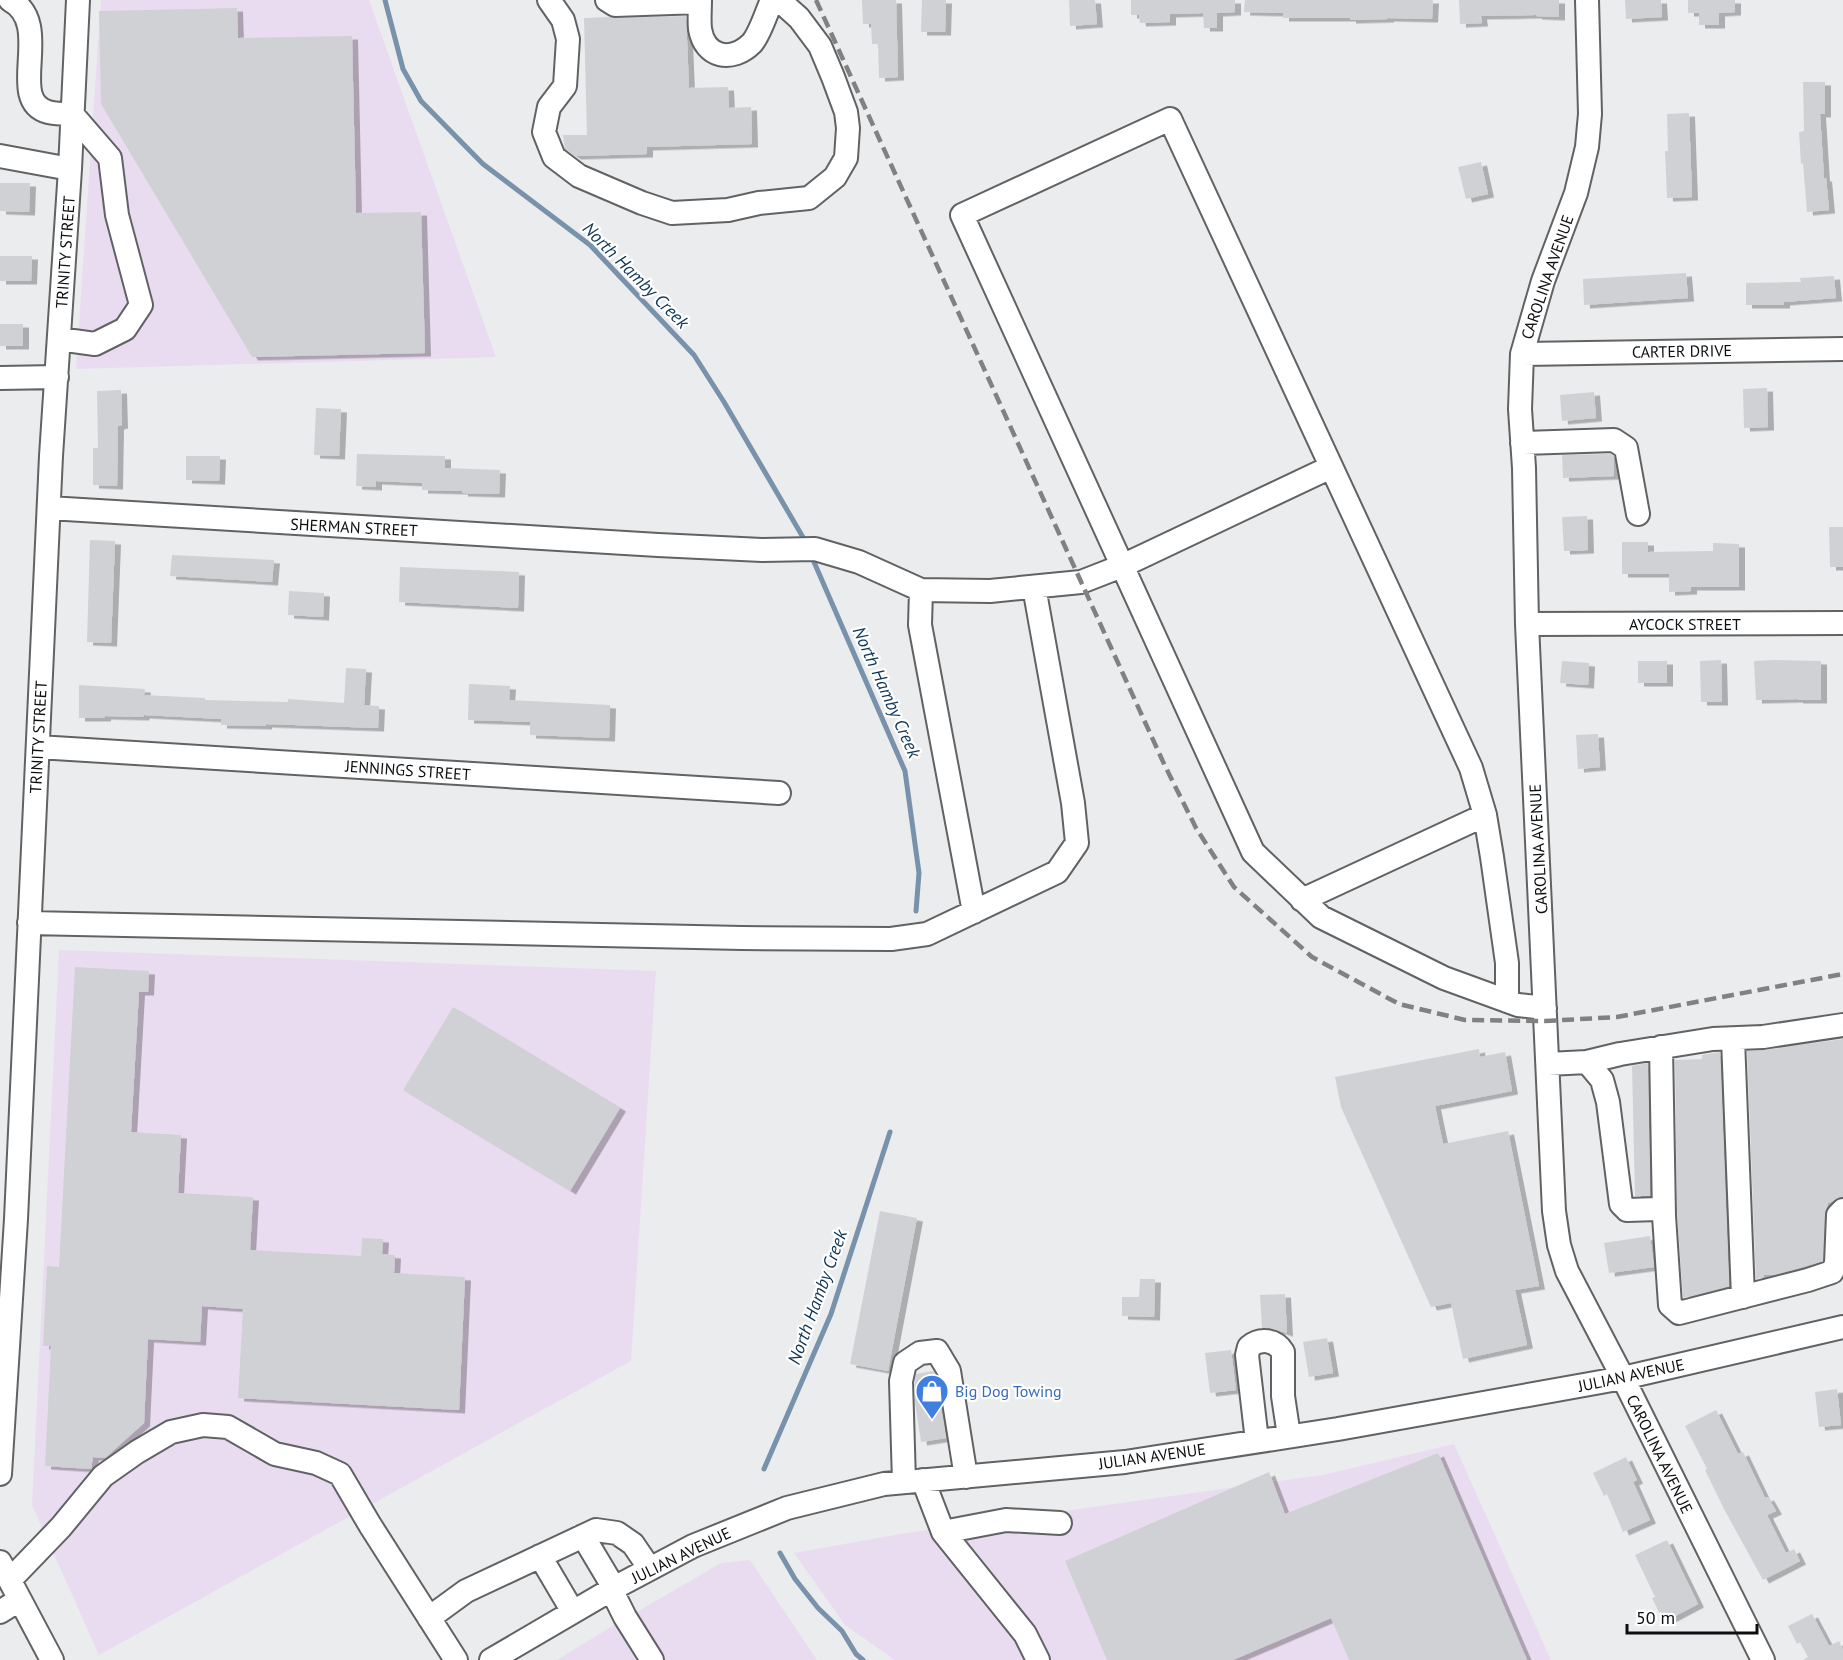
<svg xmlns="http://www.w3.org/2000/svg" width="1843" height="1660" font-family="'PT Sans',sans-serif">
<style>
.industrial{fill:#eadcf0}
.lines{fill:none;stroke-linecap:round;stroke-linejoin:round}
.stream{stroke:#7992ab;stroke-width:5}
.building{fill:#d0d1d4;filter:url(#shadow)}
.minor-casing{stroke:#606264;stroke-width:26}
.minor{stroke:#fff;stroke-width:22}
.rail{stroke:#7f8182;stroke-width:4.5;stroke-dasharray:12 6;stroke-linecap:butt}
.labels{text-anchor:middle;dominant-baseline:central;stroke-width:4.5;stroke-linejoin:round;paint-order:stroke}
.street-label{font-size:16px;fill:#0d0e0f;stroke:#fff}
.shop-label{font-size:16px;fill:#366cbe;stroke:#fff;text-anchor:start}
.water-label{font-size:18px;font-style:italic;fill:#0d3657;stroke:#fff}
</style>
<defs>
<filter id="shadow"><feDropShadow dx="6" dy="3.5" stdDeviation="0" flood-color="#0004"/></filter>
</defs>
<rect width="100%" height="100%" fill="#eaecee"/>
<path class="industrial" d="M101 0H369L496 357 76 369Z
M59 950 656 971 631 1361 99 1655 32 1505Z
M1454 1444 1551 1660H895L845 1625 794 1553 906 1533 1323 1475Z
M750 1560 817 1660H557L611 1627 721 1563Z"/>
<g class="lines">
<path class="stream" d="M385 0 403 69 421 101 483 164 590 245 694 355 724 402 804 539
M814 562 905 771 919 873 916 911
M764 1469 831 1314 890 1132
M780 1553 795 1579 818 1608 842 1631 856 1654 863 1660"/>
</g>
<path class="building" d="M862 0H896L898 77 879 78 878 44H872L871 24H863Z
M922 0H946L945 32H921Z
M1069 0H1095L1097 24 1070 26Z
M1131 0H1235V12L1217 13V28H1204L1203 13 1170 14V22L1140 23 1139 15H1131Z
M1245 0H1433L1432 19 1388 18V19L1350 20V18H1283V13L1244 12Z
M1459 0H1559V17L1536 16V15L1481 16 1482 23 1460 24Z
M1625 0H1661L1662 17 1626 19Z
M1688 0H1735V12L1719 13V25H1699V13H1688Z
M237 8 238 38 352 36 356 213 421 212 425 353 252 357 101 104 99 11Z
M686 16 689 88 728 87 729 108 751 107 752 144 647 147V154L575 156 565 149 563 135H587L584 18 609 17 615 18Z
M1803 82H1825V114H1820L1824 178H1826L1829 210 1807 212 1803 163 1801 164 1799 132 1804 131Z
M1689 113 1692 197 1667 198 1665 151H1668L1667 114Z
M1481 162 1488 194 1466 199 1458 167Z
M0 183H30L29 212 0 211Z
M0 256H32L31 281H0Z
M1686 273 1688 298 1584 305 1583 279Z
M1834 276 1836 298 1784 302V305H1746V283L1801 282 1800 278Z
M0 324H23V346H0Z
M1767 388 1768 427 1744 428 1743 389Z
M121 390 122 425 118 426 117 486 93 485V448H98L97 391Z
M1594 392 1596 418 1562 421 1560 395Z
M316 408 341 409 339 456 314 455Z
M357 454 445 456V468L500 470 499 494 462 493V491L422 490V483L376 481V487L356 486Z
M1610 454 1614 456V476L1563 478 1562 455Z
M186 456H220L219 481 186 480Z
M1587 516 1588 550 1564 551 1562 517Z
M1829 527H1843V567H1830Z
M90 540 115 541 111 643 87 642Z
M1622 542H1648V552L1713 551V543L1739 544V587H1691V591L1669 592V574H1622Z
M172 555 274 560 272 582 170 576Z
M400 567 519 572 518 608 399 602Z
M289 591 324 593 323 617 288 615Z
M1721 660 1722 702H1701L1700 661Z
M1774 660 1821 661V700H1797V699L1756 700 1754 661Z
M1562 661 1589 663 1588 685 1560 683Z
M1638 661H1667V683H1638Z
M346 668 366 669 364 705 379 706 378 728 266 724V726L221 725V719L144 715 143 717 105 716V718H79V685L145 689 144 695 205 698V700L288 702V699L344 703Z
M469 684 510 686 509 700 610 705 609 738 530 735V722L468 720Z
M1598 734 1600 767 1578 769 1576 735Z
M75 967 149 971 148 992H139L131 1132 181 1135 178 1193 253 1197 250 1250 361 1256 362 1238 383 1239 382 1254 395 1255 394 1273 465 1277 459 1410 238 1398 243 1309 202 1306 200 1342 148 1339 144 1423 105 1458 93 1457 91 1469 45 1466 51 1346H43L47 1266 59 1267Z
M453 1007 620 1108 570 1191 403 1090Z
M1843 1039V1197L1828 1203 1825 1214 1823 1261 1774 1275H1764V1277L1756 1279 1747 1051 1765 1050Z
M1479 1049 1480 1057 1505 1052 1512 1091 1435 1106 1443 1144 1508 1131 1539 1286 1515 1290 1527 1345 1463 1359 1451 1303 1431 1307 1341 1107 1335 1077Z
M1720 1052 1729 1286 1683 1298 1677 1212 1675 1060 1702 1059V1055Z
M1648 1063 1650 1196H1635L1632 1066Z
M880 1211 917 1218 888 1371 850 1364Z
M1650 1236 1654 1267 1609 1273 1604 1243Z
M1140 1279H1155L1154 1317 1122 1316V1297H1139Z
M1285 1294 1287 1333 1270 1328H1262L1260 1295Z
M1327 1338 1333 1373 1309 1377 1303 1342Z
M1231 1350 1236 1390 1210 1393 1205 1353Z
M933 1371 936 1376 946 1438 921 1442 915 1402V1382L916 1374Z
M1837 1389 1841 1425 1819 1427 1815 1392Z
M1716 1410 1738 1454 1743 1452 1765 1498 1768 1497 1776 1511 1767 1515 1786 1553 1794 1549 1800 1561 1763 1580 1724 1509 1705 1470 1707 1469 1685 1426Z
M1438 1453 1527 1660H1349L1331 1618 1233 1660H1107L1065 1561 1269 1472 1285 1514Z
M1626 1457 1637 1480 1633 1482 1650 1520 1623 1532 1607 1494 1604 1496 1593 1473Z
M1667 1540 1698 1604 1664 1622 1652 1598 1655 1597 1635 1555Z
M1812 1614 1829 1646 1839 1641 1843 1650V1660H1803L1808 1657 1800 1642 1797 1644 1788 1626Z"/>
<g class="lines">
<defs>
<path id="minor" d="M10 0C55 24 5 100 48 112 55 114 64 114 72 114L110 158 117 215 141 305 125 329 95 344 59 339
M549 0 563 20 568 39 565 86 549 107 544 132 554 157 579 176 642 203 672 213 728 210 759 203 809 198 835 177 846 158 848 128 846 112 833 77 820 46 799 18 779 0
M607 0 615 5 700 2
M700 0C700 9 699 20 700 29 705 58 732 63 752 43 760 34 767 11 772 0
M1587 0 1590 114 1587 147 1576 193 1543 281 1522 354 1520 409 1524 468 1527 624 1554 1211 1559 1245 1567 1271 1623 1378 1763 1660
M0 156 70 169
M1522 354 1843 349
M0 378 57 377
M1522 443 1614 440 1626 448 1638 514
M49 508 658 545 762 550 815 549 859 562 921 590 990 591 1081 582 1122 566 1331 467
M921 590 920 625 974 912
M1527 624 1843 623
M38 747 779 793
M1302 900 1485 815
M29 923 742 938 891 939 927 934 1057 872 1077 843 1073 803 1034 587
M1507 1001V963L1492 857 1485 815 1471 768 1170 119 962 215 1253 852 1321 917 1444 978 1518 1005 1545 1008
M1733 1039 1743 1297
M1661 1047 1664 1216
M1587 1062 1602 1080 1608 1102 1621 1204 1627 1210 1658 1209 1664 1216 1670 1305 1679 1313 1808 1280 1832 1272 1836 1264 1838 1215 1843 1210
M1548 1064 1587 1062 1620 1054 1713 1039 1763 1037 1843 1025
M1257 1441 1247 1355 1249 1347C1260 1338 1275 1339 1283 1352V1396L1289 1436
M0 1474 16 1219 51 456 70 169 78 0
M923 1480 943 1532 1025 1634 1038 1660
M904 1482 901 1381 905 1363 920 1353 937 1351 949 1371 966 1477
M943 1532 1006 1520 1060 1523
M583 1536 614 1588
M540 1556 573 1612
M0 1562 52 1660
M10 1580 61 1527 103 1476 137 1452 171 1432 203 1425 228 1427 275 1454 316 1463 340 1474 370 1525 456 1660
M611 1589 625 1617 652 1660
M0 1612 19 1600
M429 1618 466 1591 596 1530 617 1533 633 1544 650 1569
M491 1660 614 1588 693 1546 787 1508 884 1484 1125 1462 1338 1429 1623 1378 1843 1327"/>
</defs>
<use href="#minor" class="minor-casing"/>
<use href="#minor" class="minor"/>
<path class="rail" d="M816 0 1165 766 1196 828 1234 887 1312 957 1399 1004 1465 1020 1545 1021 1617 1017 1843 974"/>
</g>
<defs>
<symbol id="shop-pin" viewBox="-11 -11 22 30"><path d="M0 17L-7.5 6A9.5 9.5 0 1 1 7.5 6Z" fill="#3f7fe0" stroke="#fff"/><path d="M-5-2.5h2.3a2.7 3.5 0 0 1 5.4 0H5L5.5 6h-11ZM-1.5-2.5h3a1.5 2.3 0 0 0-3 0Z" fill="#fff"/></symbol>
</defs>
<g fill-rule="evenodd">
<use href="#shop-pin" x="913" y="1372" width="38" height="52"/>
</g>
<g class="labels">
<g class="street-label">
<text transform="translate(65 252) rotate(-86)">TRINITY STREET</text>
<text transform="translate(1547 277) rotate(-71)">CAROLINA AVENUE</text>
<text transform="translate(1682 351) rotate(-1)">CARTER DRIVE</text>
<text transform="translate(354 527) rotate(3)">SHERMAN STREET</text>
<text x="1685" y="624">AYCOCK STREET</text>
<text transform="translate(38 737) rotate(-87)">TRINITY STREET</text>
<text transform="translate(408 770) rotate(4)">JENNINGS STREET</text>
<text transform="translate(1538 849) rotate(-93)">CAROLINA AVENUE</text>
<text transform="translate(1631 1375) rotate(-12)">JULIAN AVENUE</text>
<text transform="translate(1660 1454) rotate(64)">CAROLINA AVENUE</text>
<text transform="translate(1152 1456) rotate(-8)">JULIAN AVENUE</text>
<text transform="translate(681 1555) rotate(-26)">JULIAN AVENUE</text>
</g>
<g class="shop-label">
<text x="955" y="1391">Big Dog Towing</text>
</g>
<g class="water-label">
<text transform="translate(636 275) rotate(45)">North Hamby Creek</text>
<text transform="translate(887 692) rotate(66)">North Hamby Creek</text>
<text transform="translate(817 1297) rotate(-70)">North Hamby Creek</text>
</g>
</g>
<path d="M1627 1624v9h130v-9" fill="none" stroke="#0d0e0f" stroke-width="3"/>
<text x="1636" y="1624" font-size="18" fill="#0d0e0f" stroke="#ffffff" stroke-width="4.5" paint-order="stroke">50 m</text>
</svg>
